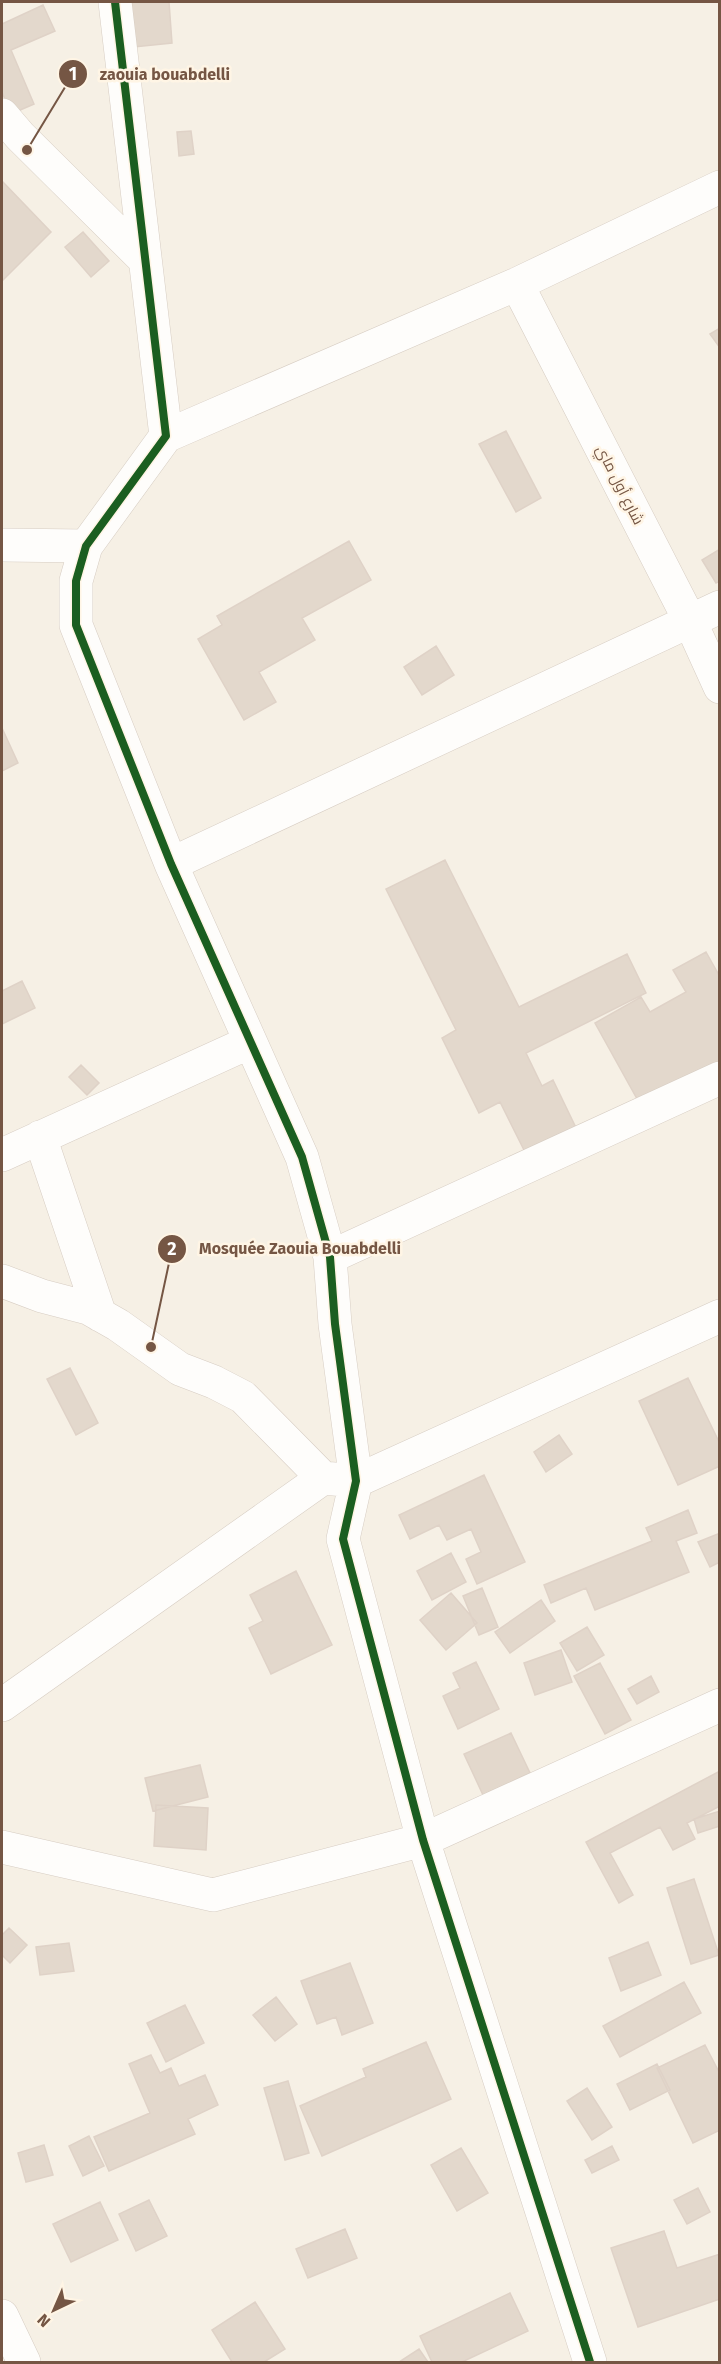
<svg xmlns="http://www.w3.org/2000/svg" width="721" height="2364" font-family="'Fira Sans',Cairo,sans-serif">
<style>
.building{fill:#e3d8cc;stroke:#dfd2c7;stroke-width:1.5}
.lines{fill:none;stroke-linecap:round;stroke-linejoin:round}
.minor-casing{stroke:#d7cdc3;stroke-width:34}
.minor{stroke:#fefdfb;stroke-width:33}
.cycleway-casing{stroke:#fff5e5;stroke-width:11}
.cycleway{stroke:#1b5e20;stroke-width:8}
.labels{text-anchor:middle;dominant-baseline:central;stroke-width:5;stroke-linejoin:round;paint-order:stroke}
.street-label{font-size:15px;fill:#755644;stroke:#fff5e5}
.leader{fill:none;stroke:#755644;stroke-width:2}
.callout-dot{fill:#755644;stroke:#fff5e5;stroke-width:2}
.mark-label{font-size:18px;text-anchor:middle;font-weight:bold;fill:#fff}
.callout-label{font-size:16px;text-anchor:middle;font-weight:bold;fill:#755644;stroke:#fff5e5;stroke-width:5;stroke-linejoin:round;paint-order:stroke}
</style>
<rect width="100%" height="100%" fill="#f6f0e5"/>
<path class="building" d="M120 2H169L172 43 124 48Z
M43 5 55 31 11 50 34 104 11 114 2 92V24Z
M191 131 194 154 179 156 177 132Z
M2 181 51 232 2 281Z
M83 232 109 261 91 277 65 247Z
M720 328V348L710 334Z
M506 431 541 498 516 512 479 444Z
M349 541 371 580 302 618 315 640 259 672 276 702 244 720 198 639 222 625 217 616Z
M720 549V581L716 583 702 560Z
M436 646 454 675 422 695 404 667Z
M2 728 18 763 2 771Z
M445 860 519 1007 627 954 646 993 526 1053 542 1086 553 1080 578 1132 528 1158 500 1102 479 1113 442 1038 456 1030 386 889Z
M706 952 720 977V1061L641 1106 595 1023 641 997 650 1012 686 992 673 970Z
M22 981 35 1008 2 1024V991Z
M81 1065 99 1083 87 1095 69 1077Z
M70 1368 98 1423 76 1435 47 1379Z
M688 1378 720 1444V1466L678 1485 639 1401Z
M559 1435 572 1454 546 1472 534 1452Z
M484 1475 525 1562 477 1584 466 1559 481 1552 471 1529 447 1540 439 1525 410 1539 399 1515Z
M688 1510 697 1533 676 1541 689 1572 595 1610 586 1588 551 1603 544 1585 652 1541 646 1528Z
M720 1533V1562L710 1567 698 1542Z
M451 1553 466 1582 432 1600 417 1571Z
M296 1571 332 1645 271 1674 249 1628 263 1621 250 1595Z
M482 1588 498 1627 479 1635 463 1596Z
M451 1593 477 1623 446 1650 420 1620Z
M541 1600 555 1621 510 1653 495 1632Z
M587 1627 604 1655 577 1671 560 1643Z
M561 1650 572 1682 535 1695 524 1663Z
M476 1662 499 1709 458 1729 443 1696 460 1688 453 1673Z
M600 1663 631 1720 605 1734 574 1676Z
M651 1676 659 1692 637 1704 628 1689Z
M511 1733 530 1773 483 1795 464 1754Z
M200 1765 208 1797 153 1811 145 1778Z
M720 1771V1806L687 1823 695 1839 673 1850 660 1827 610 1853 633 1895 619 1903 586 1842Z
M156 1805 208 1808 206 1850 154 1846Z
M720 1811V1826L698 1833 694 1819Z
M694 1879 719 1955 691 1964 667 1888Z
M9 1928 27 1945 10 1963 2 1955V1935Z
M648 1942 661 1975 621 1991 609 1958Z
M69 1943 74 1971 40 1975 36 1947Z
M350 1963 373 2023 342 2035 336 2017 317 2024 301 1981Z
M684 1982 701 2013 620 2057 603 2026Z
M276 1997 297 2024 275 2041 253 2015Z
M185 2005 204 2043 166 2062 147 2023Z
M426 2042 451 2099 322 2156 300 2106 366 2077 363 2069Z
M705 2045 720 2074V2130L693 2143 657 2068Z
M151 2055 160 2073 171 2068 179 2086 205 2075 218 2105 188 2119 195 2134 109 2171 94 2137 150 2113 129 2064Z
M657 2064 670 2090 630 2110 617 2084Z
M288 2081 309 2153 285 2160 264 2088Z
M587 2088 612 2127 592 2140 567 2101Z
M89 2136 104 2166 83 2176 69 2146Z
M44 2145 53 2175 26 2182 18 2153Z
M612 2146 619 2160 592 2173 585 2160Z
M461 2148 488 2193 457 2211 431 2165Z
M698 2188 710 2212 687 2224 674 2200Z
M149 2200 167 2236 136 2251 119 2214Z
M100 2202 118 2240 71 2262 53 2224Z
M345 2229 357 2258 308 2278 296 2249Z
M664 2231 677 2268 720 2254V2299L638 2327 611 2248Z
M510 2293 528 2331 462 2362H432L420 2336Z
M255 2302 285 2349 264 2362H232L212 2330Z
M419 2349 428 2362H399Z"/>
<g class="lines">
<defs>
<path id="minor" d="M115 2 166 436 86 546 76 581V625L171 864 302 1157 330 1257 335 1324 356 1481 343 1539 423 1840 590 2362
M2 115 20 136 145 260
M517 284 690 621 720 687
M166 436 517 284 720 187
M2 545 86 546
M171 864 720 607
M40 1137 100 1315
M2 1155 250 1042
M330 1257 720 1078
M2 1281 42 1296 88 1308 118 1325 180 1369 214 1382 243 1397 323 1478
M2 1705 323 1478 356 1481 720 1316
M2 1847 213 1895 423 1840 720 1705
M2 2316 24 2362"/>
</defs>
<use href="#minor" class="minor-casing"/>
<use href="#minor" class="minor"/>
<defs>
<path id="cycleway" d="M115 2 166 436 86 546 76 581V625L171 864 302 1157 330 1257 335 1324 356 1481 343 1539 423 1840 590 2362"/>
</defs>
<use href="#cycleway" class="cycleway-casing"/>
<use href="#cycleway" class="cycleway"/>
</g>
<g class="labels">
<g class="street-label">
<text transform="translate(620 485) rotate(63)">شارع أول ماي</text>
</g>
</g>
<path class="leader" d="M27 150L73 74M151 1347L172 1249"/>
<g class="callout-dot">
<circle cx="27" cy="150" r="6"/>
<circle cx="151" cy="1347" r="6"/>
<circle cx="73" cy="74" r="15"/>
<circle cx="172" cy="1249" r="15"/>
</g>
<g class="mark-label">
<text x="73" y="80">1</text>
<text x="172" y="1255">2</text>
</g>
<g class="callout-label">
<text x="165" y="80">zaouia bouabdelli</text>
<text x="300" y="1254">Mosquée Zaouia Bouabdelli</text>
</g>
<rect width="721" height="2364" fill="none" stroke="#755644" stroke-width="6"/>
<g transform="translate(54 2310) rotate(224)" stroke="#fff5e5" stroke-width="4.5" paint-order="stroke">
<path d="M0-4.5L10 22L0 15L-10 22Z" fill="#755644"/>
<text y="-9" font-size="16" font-weight="bold" text-anchor="middle" fill="#755644">N</text>
</g>
</svg>
